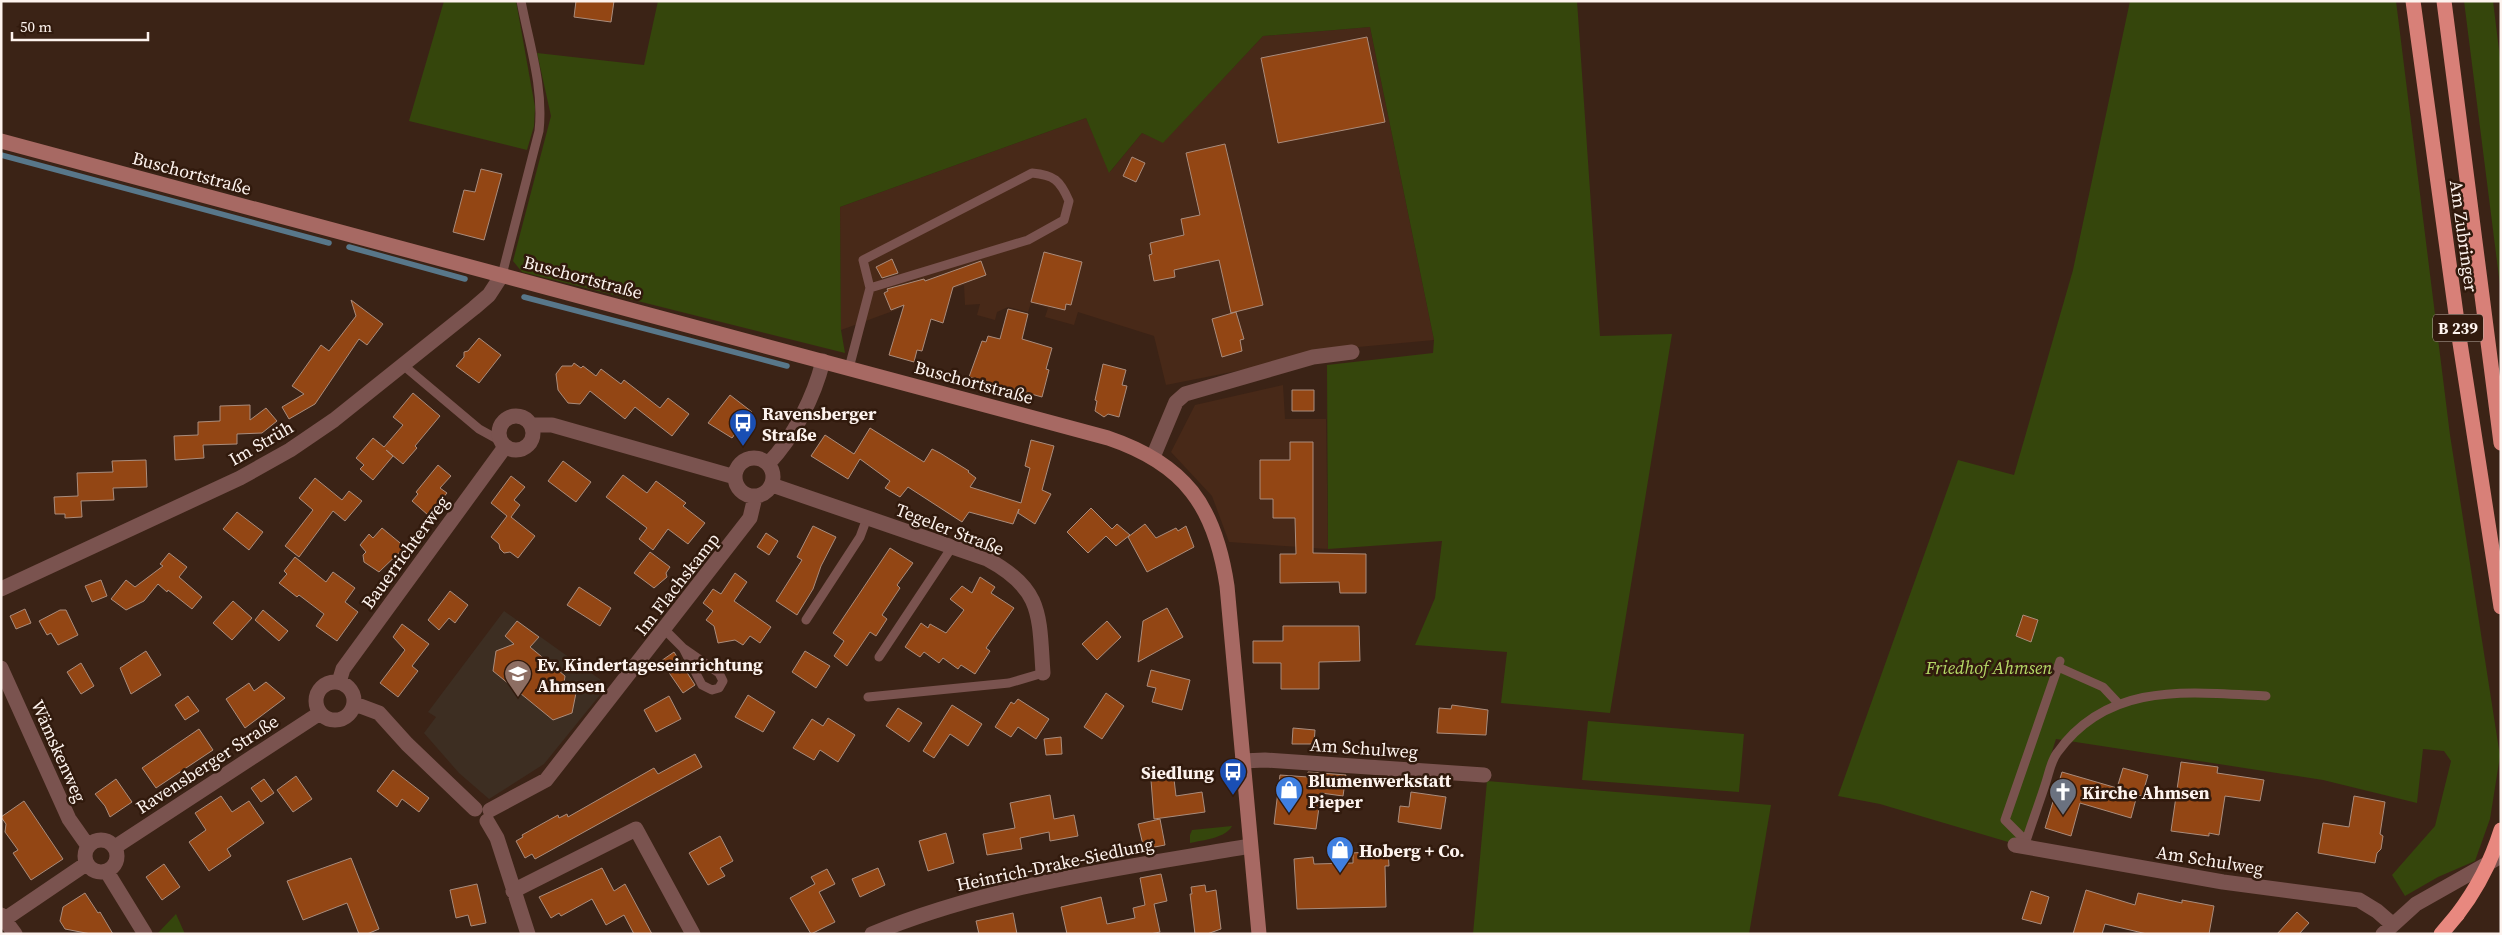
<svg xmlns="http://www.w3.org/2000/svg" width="2502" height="935" font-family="'Source Serif 4',serif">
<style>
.built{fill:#482918}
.education{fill:#3d2e22}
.green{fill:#35460c}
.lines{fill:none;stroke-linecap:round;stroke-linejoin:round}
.stream{stroke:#58778a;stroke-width:5.5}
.building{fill:#934614;stroke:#aa8c7c}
.service{stroke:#7a534f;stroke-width:9}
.minor{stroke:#7a534f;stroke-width:15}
.secondary{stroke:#a76963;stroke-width:15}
.trunk{stroke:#d88078;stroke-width:15}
.motorway{stroke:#e8887f;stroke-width:15}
.motorway-bridge{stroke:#e8887f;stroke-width:15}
.labels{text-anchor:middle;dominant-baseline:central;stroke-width:5;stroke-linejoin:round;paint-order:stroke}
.shield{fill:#311a0d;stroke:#c0b2aa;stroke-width:1}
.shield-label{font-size:16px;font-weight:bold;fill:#fdf3ee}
.street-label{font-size:18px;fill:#fdf3ee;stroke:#311a0d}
.poi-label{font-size:18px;font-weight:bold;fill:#fdf3ee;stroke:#311a0d;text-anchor:start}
.park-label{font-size:18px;font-style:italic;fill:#b4d966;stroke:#311a0d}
</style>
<rect width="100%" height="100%" fill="#3b2316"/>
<path class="built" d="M1370 27 1434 340 1358 347 1166 385 1154 336 1078 312 1074 325 1045 317 1048 308 1031 303 1028 312 1008 307 997 312 995 320 977 315 980 304 965 305 964 285 841 330 840 207 1086 118 1110 172 1142 133 1163 142 1263 36Z
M1283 385 1285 419H1326L1328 549 1229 542 1212 496 1171 452 1195 405Z"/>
<path class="education" d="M504 611 608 685 544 764 489 799 459 773 424 733 436 717 428 712Z"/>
<path class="green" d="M444 1H516L535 107 534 126 527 150 409 121Z
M658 1H1577L1600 336 1672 334 1610 713 1501 703 1507 652 1415 645 1435 598 1442 541 1328 549 1327 365 1433 353 1434 340 1370 27 1263 36 1163 143 1142 133 1109 173 1086 118 840 207 841 330 845 353 522 272 513 261 551 116 537 53 644 65Z
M2130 1H2396L2450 435 2500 756 2490 819 2475 861 2438 877 2405 896 2392 875 2435 826 2451 761 2444 751 2423 749 2417 803 2323 780 2056 739 2025 835 2015 844 1880 804 1838 796 1958 460 2014 475 2073 270Z
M2464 1H2493L2501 66V293Z
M1588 721 1744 734 1739 792 1582 780Z
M1487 781 1771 805 1749 934H1473Z
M1232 826C1226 838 1203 840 1190 843V835L1192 830Z
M176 914 185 934H157Z"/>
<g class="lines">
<path class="stream" d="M1 155 329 243
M349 247 465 279
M524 297 787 366"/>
</g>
<path class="building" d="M576 1H614L611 22 574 17Z
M1367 37 1385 122 1278 143 1261 58Z
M1225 144 1263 305 1231 313 1219 260 1174 270 1175 277 1154 281 1149 255 1152 254 1150 243 1184 235 1181 219 1200 215 1186 153Z
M1132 157 1145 163 1136 182 1123 176Z
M481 169 502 174 484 240 453 232 464 190 475 192Z
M1044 252 1082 262 1071 305 1066 304 1065 310 1031 302Z
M892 259 898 273 882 278 876 267Z
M981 261 986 275 953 287 943 323 931 319 922 351 917 350 914 362 889 355 904 305 891 310 884 293 888 291 887 289 924 279 925 281Z
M351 300 383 324 367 345 359 339 315 404 289 419 282 407 304 394 292 386 321 345 329 351 356 316Z
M1008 309 1028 314 1022 339 1052 348 1046 369 1049 370 1042 397 969 377 982 341 986 342 988 336 1000 339Z
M1236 312 1244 339 1240 340 1242 351 1222 357 1212 319Z
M479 338 501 355 479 383 456 366 464 357V352L468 351Z
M574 363 581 368 583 366 596 376 601 369 621 384 624 380 660 408 668 398 689 414 672 436 635 407 625 419 590 391 580 404 568 403 558 390 556 374 562 366H572Z
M1103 364 1126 370 1122 385 1127 386 1119 417 1108 414 1104 417 1095 411 1097 401 1095 400Z
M1292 390H1314V411H1292Z
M413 393 440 416 415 446 417 448 403 464 386 450 393 456 373 480 360 469 364 465 356 458 373 438 384 447 403 425 393 417Z
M730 395 752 412 732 438 708 423Z
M250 405V420L266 408 277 421 262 433 237 434V444L203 445 204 458 175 460 174 436 198 435V422L220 421V406Z
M870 428 924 462 932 449 940 453 969 471 968 472 976 478 970 487 1021 503 1030 468 1025 466 1031 440 1054 446 1042 490 1051 494 1035 524 1018 513 1019 509 1013 524 969 512 962 522 908 487 900 497 885 488 890 481 860 459 848 479 811 456 825 435 854 454Z
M1290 442H1313V553L1366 554V593H1340L1339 582 1280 583V554H1296L1295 518H1273V499H1260V460H1290Z
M146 460 147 487 113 488 114 500 81 501 82 517 65 518V514H55L54 497 78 496 77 473 113 472 112 461Z
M563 461 591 482 576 502 548 481Z
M438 465 451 476 440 488 447 493 428 515 412 501 418 494 416 492Z
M623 475 647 493 656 481 686 503 683 506 705 523 688 544 668 529 653 550 639 539 647 528 606 497Z
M511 476 525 487 514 500 520 505 511 517 535 536 518 558 510 552 504 553 500 549 499 544 491 537 507 516 491 503Z
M315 478 342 500 349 491 362 501 345 521 333 511 299 557 285 546 313 510 299 498Z
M1091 508 1112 529 1117 524 1130 535 1116 546 1106 536 1088 553 1067 532Z
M237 512 263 532 249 550 223 529Z
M1145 524 1156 538 1176 528 1178 531 1186 526 1194 547 1147 572 1128 537Z
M813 526 836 537 821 566 813 589 797 615 776 601 802 560 797 557Z
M382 528 405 547 379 572 364 562 363 555 366 552 360 545 369 534 373 538Z
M766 533 778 541 769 555 757 547Z
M890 548 913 563 897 585 900 588 882 615 887 619 876 636 870 632 847 666 834 656 844 641 833 633Z
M650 552 670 567 666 573 667 577 654 588 634 573Z
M169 553 187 567 179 577 202 597 192 609 168 590 167 592 158 584 144 601 126 610 111 599 126 580 135 587 163 566 160 564Z
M295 557 326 582 333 572 355 588 345 602 358 612 337 641 316 626 324 614 299 595 297 597 279 583 287 574 284 571Z
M735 573 747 582 734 601 771 627 760 643 750 636 743 645 735 640 718 643 714 626 706 620 713 611 703 603 713 589 721 594Z
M980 577 995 587 991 593 1014 608 986 648 990 651 975 674 961 665 958 669 943 658 939 663 924 652 920 657 905 647 921 623 928 628 930 624 946 633 964 610 950 599 962 586 972 593Z
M101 580 107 596 92 602 85 586Z
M579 587 611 608 600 626 567 605Z
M450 591 468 605 455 623 449 618 439 630 428 620Z
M233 601 252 618 232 640 213 623Z
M1167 608 1183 637 1138 662 1143 621Z
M25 609 31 623 16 629 10 616Z
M60 610H66L78 635 58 645 51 633 47 635 39 621Z
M263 610 288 631 279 641 255 620Z
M2023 615 2038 620 2031 642 2016 636Z
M517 621 539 637 530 647 565 676 564 683 576 693 572 713 553 720 493 671 496 651 514 644 505 636Z
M1107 621 1121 637 1097 660 1082 644Z
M402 624 429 644 412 666 418 671 398 697 380 683 405 650 393 637Z
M1283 626H1359L1360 661 1319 662V689H1281V663H1253V641H1283Z
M146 651 161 675 131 694 120 668Z
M805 651 830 666 816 688 792 672Z
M674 652 695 685 683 693 661 661Z
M81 663 94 686 81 694 67 672Z
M1151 670 1190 680 1182 710 1152 702 1156 688 1147 686Z
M266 682 285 698 245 728 226 699 249 683 254 691Z
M1106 693 1124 706 1102 739 1084 727Z
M748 695 775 712 763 732 735 717Z
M188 696 199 711 185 720 175 705Z
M669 696 681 719 656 732 644 710Z
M1018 699 1049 719 1036 739 1018 727 1011 737 995 727 1011 702 1014 704Z
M952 705 982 724 968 746 950 734 934 758 923 751Z
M1452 705 1488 710 1486 735 1437 733 1439 708 1451 709Z
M898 708 922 723 909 742 886 726Z
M828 718 855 735 838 762 820 750 814 760 793 748 812 719 823 726Z
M1293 728 1315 730 1314 744H1292Z
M199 729 213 750 156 788 142 768Z
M1061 737 1062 754 1046 755 1044 739Z
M695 754 702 767 535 859 532 854 525 858 516 841 523 837 522 835 558 815 559 818 567 814 568 817 654 768 658 774Z
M2181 762 2218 767 2217 773 2264 780 2260 801 2225 796 2219 835 2209 833V836L2171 831Z
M2123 768 2148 775 2142 796 2137 795 2131 818 2080 803 2071 836 2045 828 2062 772 2117 788Z
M393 770 429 798 419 812 402 799 397 807 377 791Z
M1308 772 1346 775 1343 796 1321 793 1316 829 1274 824 1280 775 1308 777Z
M296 776 312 799 293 812 277 790Z
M116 779 132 802 110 817 105 806 95 794Z
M264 779 274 793 261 802 251 788Z
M1174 779 1176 796 1202 792 1205 812 1154 819 1151 780Z
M1411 792 1446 797 1441 829 1398 822 1400 806 1409 807Z
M1050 795 1054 819 1074 815 1078 836 1050 841 1049 832 1020 838 1022 849 987 855 983 834 1015 828 1010 803Z
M221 796 232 812 249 801 264 823 227 849 231 856 209 871 189 842 206 830 195 813Z
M2354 796 2385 802 2380 834 2383 836 2381 849 2377 853 2375 863 2318 853 2323 823 2349 827Z
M24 801 63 859 31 880 13 853 18 850 5 832 6 824 1 817Z
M1160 819 1165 845 1144 849 1138 824Z
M946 833 954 863 928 871 919 841Z
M720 836 733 861 720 868 725 876 708 885 689 853Z
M1388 850 1389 866H1385L1386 907 1297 909 1294 859 1313 857 1314 864 1353 863V853Z
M351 858 379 929 367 934H359L347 903 303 920 287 881Z
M164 864 180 887 162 900 146 877Z
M602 868 614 891 625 884 652 934H634L624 915 606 925 592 899 561 916 559 913 551 918 539 897Z
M878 868 885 885 860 897 852 879Z
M827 869 835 884 819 892 835 922 811 934 790 898 815 884 811 877Z
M1161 874 1167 901 1154 904 1160 932 1150 934H1067L1061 907 1101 897 1107 924 1135 918 1133 908 1145 905 1140 878Z
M477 884 486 923 471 926 468 915 456 918 450 890Z
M1205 885 1206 892 1216 890 1221 929 1207 934H1195L1190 894H1192L1191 887Z
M2086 890 2135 905 2138 893 2182 903V900L2214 906 2209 934H2147L2105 924 2102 934H2073Z
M2031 891 2049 897 2041 924 2022 919Z
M85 893 98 913 100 912 113 934H91L65 929 60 921 63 907Z
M2297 912 2309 923 2299 934H2277Z
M1013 913 1017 934H979L976 921Z"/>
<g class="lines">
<path class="service" d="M502 275 539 131C544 88 529 43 521 1
M403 365 479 429 499 440
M849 368 870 288 1028 240 1064 220 1069 201C1060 180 1054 175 1032 173L863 260 870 288
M806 620 860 537 867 518
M665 630 683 648 702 685 712 690 719 688 723 681 719 673 683 648
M879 657 952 547
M2058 667 2103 687 2118 703
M868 697 1009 683 1043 673
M2024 847C2031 825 2039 804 2046 782 2049 773 2051 761 2057 753 2108 681 2188 692 2266 696
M2024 847 2022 837 2005 820 2060 661"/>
<path class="minor" d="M499 433a17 17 0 1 1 34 0a17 17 0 1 1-34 0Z
M532 425H552L735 477
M1153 457 1176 402 1185 394 1313 357 1352 352
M735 477a19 19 0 1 1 38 0a19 19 0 1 1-38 0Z
M768 464C794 437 814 397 823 361
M772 485 987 559C1043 589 1039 615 1043 673
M1 589 240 478 290 450 334 420 474 308 489 295 502 275
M1 668 69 819 88 846
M316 701a19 19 0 1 1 38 0a19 19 0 1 1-38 0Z
M339 682 343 669 505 447
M355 704 379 713 407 744 475 809
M1242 761 1265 760 1484 775
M490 810 546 780 750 518 755 497
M487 821 497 838 528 934
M85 856a16 16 0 1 1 32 0a16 16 0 1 1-32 0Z
M2015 845 2223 882 2359 900 2377 911 2392 924
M115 847 320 713
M107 872 145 934
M513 891 636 829 693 934
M1 915 15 934
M5 919 86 864
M872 934C992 884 1123 868 1250 846
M2383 934 2416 904 2501 856"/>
<path class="secondary" d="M1 141 1108 438C1185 464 1215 506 1227 586L1259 934"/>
<path class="trunk" d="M2413 1 2460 343 2501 607
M2444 1 2501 443"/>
<path class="motorway" d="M2441 934 2457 915"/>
<path class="motorway-bridge" d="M2457 915C2477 889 2491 862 2501 830"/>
</g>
<defs>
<symbol id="bus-pin" viewBox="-11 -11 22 30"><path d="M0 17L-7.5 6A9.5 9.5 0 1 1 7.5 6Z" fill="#1a4fb4" stroke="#311a0d"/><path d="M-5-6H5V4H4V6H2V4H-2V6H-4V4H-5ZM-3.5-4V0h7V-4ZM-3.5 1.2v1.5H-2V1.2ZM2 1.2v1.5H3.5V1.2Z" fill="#fff"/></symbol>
<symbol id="school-pin" viewBox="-11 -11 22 30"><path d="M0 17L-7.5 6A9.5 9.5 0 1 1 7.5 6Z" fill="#8d6e63" stroke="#311a0d"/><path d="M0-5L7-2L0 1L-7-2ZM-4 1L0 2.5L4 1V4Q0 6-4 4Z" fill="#fff"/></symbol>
<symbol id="shop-pin" viewBox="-11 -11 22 30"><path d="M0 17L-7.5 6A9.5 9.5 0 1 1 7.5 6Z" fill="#3f7fe0" stroke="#311a0d"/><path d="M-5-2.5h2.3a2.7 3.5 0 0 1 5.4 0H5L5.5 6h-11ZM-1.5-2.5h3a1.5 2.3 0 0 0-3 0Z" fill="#fff"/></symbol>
<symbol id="church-pin" viewBox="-11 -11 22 30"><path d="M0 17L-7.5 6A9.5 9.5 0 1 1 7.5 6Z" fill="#6b7280" stroke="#311a0d"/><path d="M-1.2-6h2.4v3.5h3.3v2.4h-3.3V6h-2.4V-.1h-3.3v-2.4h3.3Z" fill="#fff"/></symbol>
</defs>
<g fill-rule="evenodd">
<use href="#bus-pin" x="727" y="407" width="32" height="43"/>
<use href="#school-pin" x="502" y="658" width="32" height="43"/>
<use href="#bus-pin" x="1217" y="756" width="32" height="43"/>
<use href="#shop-pin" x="1273" y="774" width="32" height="43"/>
<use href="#church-pin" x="2047" y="776" width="32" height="43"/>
<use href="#shop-pin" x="1324" y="834" width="32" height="43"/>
</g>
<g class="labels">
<rect class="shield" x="2433" y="314.5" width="50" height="27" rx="4"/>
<g class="shield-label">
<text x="2458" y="328">B 239</text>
</g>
<g class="street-label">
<text transform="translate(192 173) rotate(15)">Buschortstraße</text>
<text transform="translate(2464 236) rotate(82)">Am Zubringer</text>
<text transform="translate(583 277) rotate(15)">Buschortstraße</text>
<text transform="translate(974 382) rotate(15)">Buschortstraße</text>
<text transform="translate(261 443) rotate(-30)">Im Strüh</text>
<text transform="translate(950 529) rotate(21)">Tegeler Straße</text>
<text transform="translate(405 552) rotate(-54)">Bauerrichterweg</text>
<text transform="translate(677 584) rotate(-52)">Im Flachskamp</text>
<text transform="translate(1364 748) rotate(4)">Am Schulweg</text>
<text transform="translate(59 751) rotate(66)">Wämskenweg</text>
<text transform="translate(207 764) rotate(-33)">Ravensberger Straße</text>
<text transform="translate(2210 860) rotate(9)">Am Schulweg</text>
<text transform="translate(1055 864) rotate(-12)">Heinrich-Drake-Siedlung</text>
</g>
<g class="poi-label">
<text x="762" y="413">Ravensberger<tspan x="762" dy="21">Straße</tspan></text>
<text x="537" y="664">Ev. Kindertageseinrichtung<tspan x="537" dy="21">Ahmsen</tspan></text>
<text x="1214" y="772" text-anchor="end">Siedlung</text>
<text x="1308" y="780">Blumenwerkstatt<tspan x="1308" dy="21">Pieper</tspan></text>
<text x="2082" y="792">Kirche Ahmsen</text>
<text x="1359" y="850">Hoberg + Co.</text>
</g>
<g class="park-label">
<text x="1989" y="667">Friedhof Ahmsen</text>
</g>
</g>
<rect width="2502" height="935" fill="none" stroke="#fdf3ee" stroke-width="5"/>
<path d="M12 32v8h136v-8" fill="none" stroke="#fdf3ee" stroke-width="2.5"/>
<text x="20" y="32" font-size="15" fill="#fdf3ee" stroke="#311a0d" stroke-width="4" paint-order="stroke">50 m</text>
</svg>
